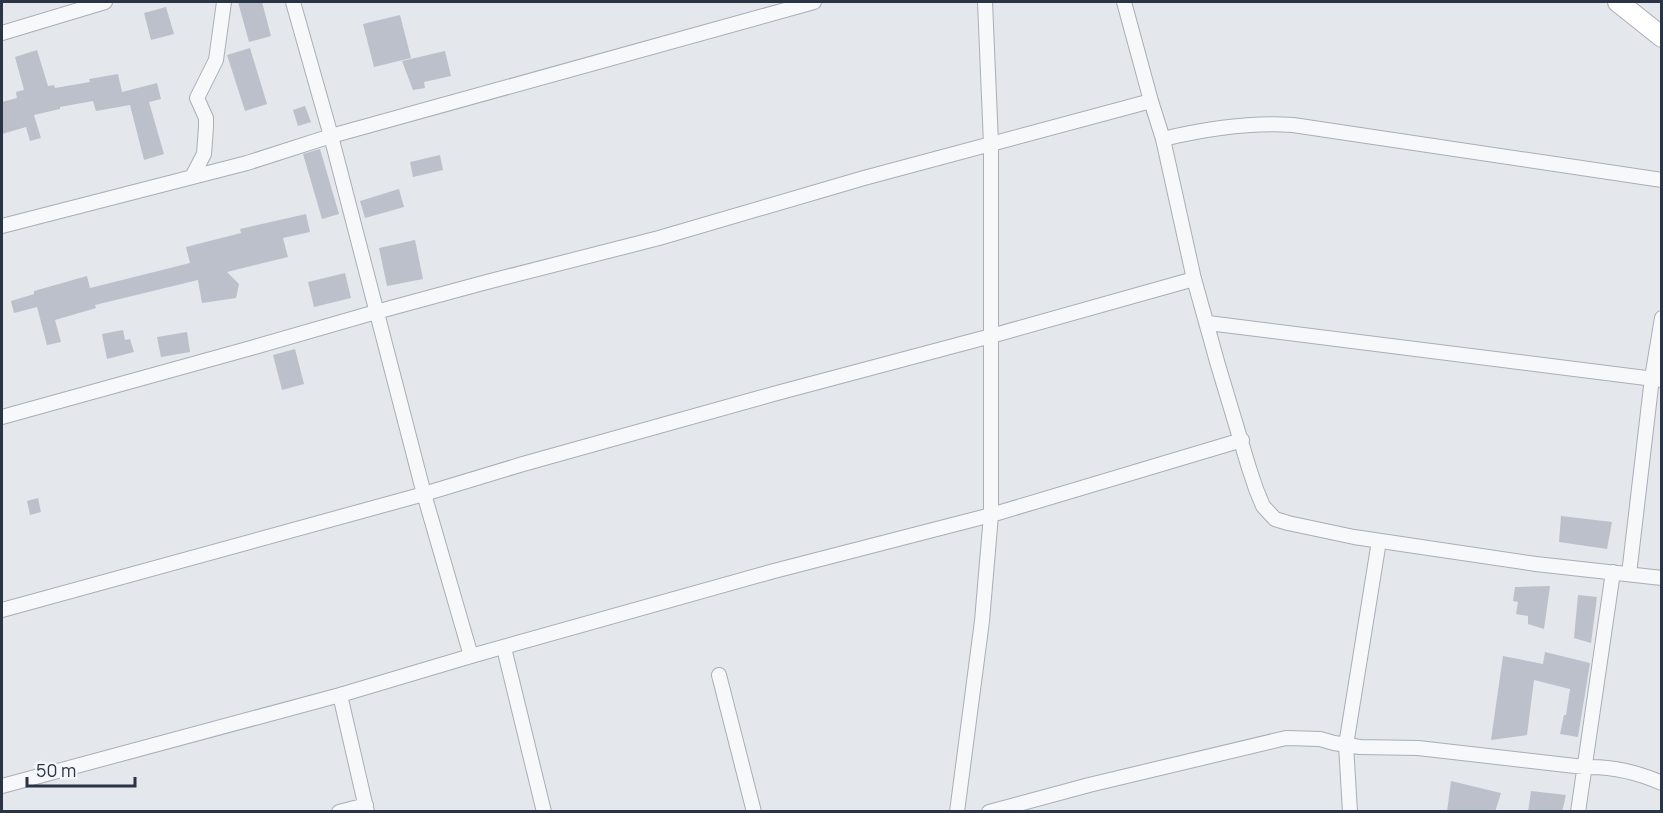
<svg xmlns="http://www.w3.org/2000/svg" width="1663" height="813" font-family="Manrope,sans-serif">
<style>
.building{fill:#bbc0ca}
.lines{fill:none;stroke-linecap:round;stroke-linejoin:round}
.street-casing{stroke:#a9aeb7;stroke-width:16}
.secondary-casing{stroke:#a9aeb7;stroke-width:22}
.street{stroke:#f7f8fa;stroke-width:14}
.secondary{stroke:#fff;stroke-width:20}
</style>
<rect width="100%" height="100%" fill="#e4e7ec"/>
<path class="building" d="M238 2H262L271 36 249 42Z
M166 7 174 34 151 40 144 13Z
M400 15 411 58 374 67 363 24Z
M250 48 267 104 245 111 227 55Z
M37 50 48 86 54 85 55 88 90 82 89 79 118 74 122 92 157 83 161 99 149 102 164 154 144 160 130 105 96 111 93 101 60 107V109L34 115 41 138 30 141 26 127 2 134V102L17 98 16 92 24 90 15 57Z
M445 51 451 76 424 82 425 88 413 90 402 61Z
M305 106 311 122 298 126 293 110Z
M320 149 339 214 322 219 303 154Z
M440 155 443 170 413 177 410 162Z
M399 189 404 207 365 218 360 201Z
M306 214 310 232 283 238 288 257 227 272 239 284 236 298 202 303 198 280 95 305 96 308 55 320 61 342 47 345 37 307 14 313 11 301 34 294V291L87 276 90 288 190 263 186 247 241 233 240 229Z
M415 240 423 279 387 286 379 248Z
M345 273 351 298 314 307 308 282Z
M123 330 125 340 130 339 134 352 107 359 102 334Z
M187 332 190 352 161 357 157 337Z
M295 349 304 384 282 390 273 355Z
M38 498 41 512 30 515 27 501Z
M1561 516 1612 522 1607 549 1559 542Z
M1550 586 1544 629 1528 624V616L1516 614 1518 602 1513 601 1515 587Z
M1578 595 1597 597 1591 643 1574 638Z
M1545 652 1590 663 1578 737 1560 734 1564 715H1566L1570 689 1534 680 1527 735 1491 740 1503 656 1543 664Z
M1451 781 1501 793 1495 812H1447Z
M1531 791 1566 795 1562 812H1528Z"/>
<g class="lines">
<defs>
<path id="street" d="M293 2 331 136 424 494 471 656
M1124 2 1151 101 1163 139 1194 279 1218 365 1249 468 1256 489 1263 506 1275 519 1288 523 1354 537 1536 564 1662 578
M2 33 105 2
M1163 139C1205 129 1249 122 1293 125L1662 180
M192 177 204 154 206 127V118L197 98 216 60 224 2
M2 226 247 163 331 136 814 2
M1208 323 1662 380
M2 417 251 348 376 312 483 283 659 238 864 178 1151 101
M1629 574 1652 378 1662 318
M2 610 424 494 523 464 777 393 991 336 1194 279
M504 648 544 812
M719 675 754 812
M340 695 367 812
M2 786 340 695 471 656 774 571 991 515 1242 440
M339 812 366 805
M957 812 982 621 991 515V144L985 2
M989 812 1089 785 1286 738 1320 739 1334 743 1360 747 1418 748 1584 767C1611 766 1637 772 1662 783
M1350 812 1346 745 1379 541
M1578 812 1613 572"/>
<path id="secondary" d="M1618 2 1662 37"/>
</defs>
<use href="#street" class="street-casing"/>
<use href="#secondary" class="secondary-casing"/>
<use href="#street" class="street"/>
<use href="#secondary" class="secondary"/>
</g>
<rect width="1663" height="813" fill="none" stroke="#2b3445" stroke-width="6"/>
<path d="M27 777v9h108v-9" fill="none" stroke="#2b3445" stroke-width="3"/>
<text x="36" y="777" font-size="18" fill="#2b3445" stroke="#f4f6f9" stroke-width="4.5" paint-order="stroke">50 m</text>
</svg>
